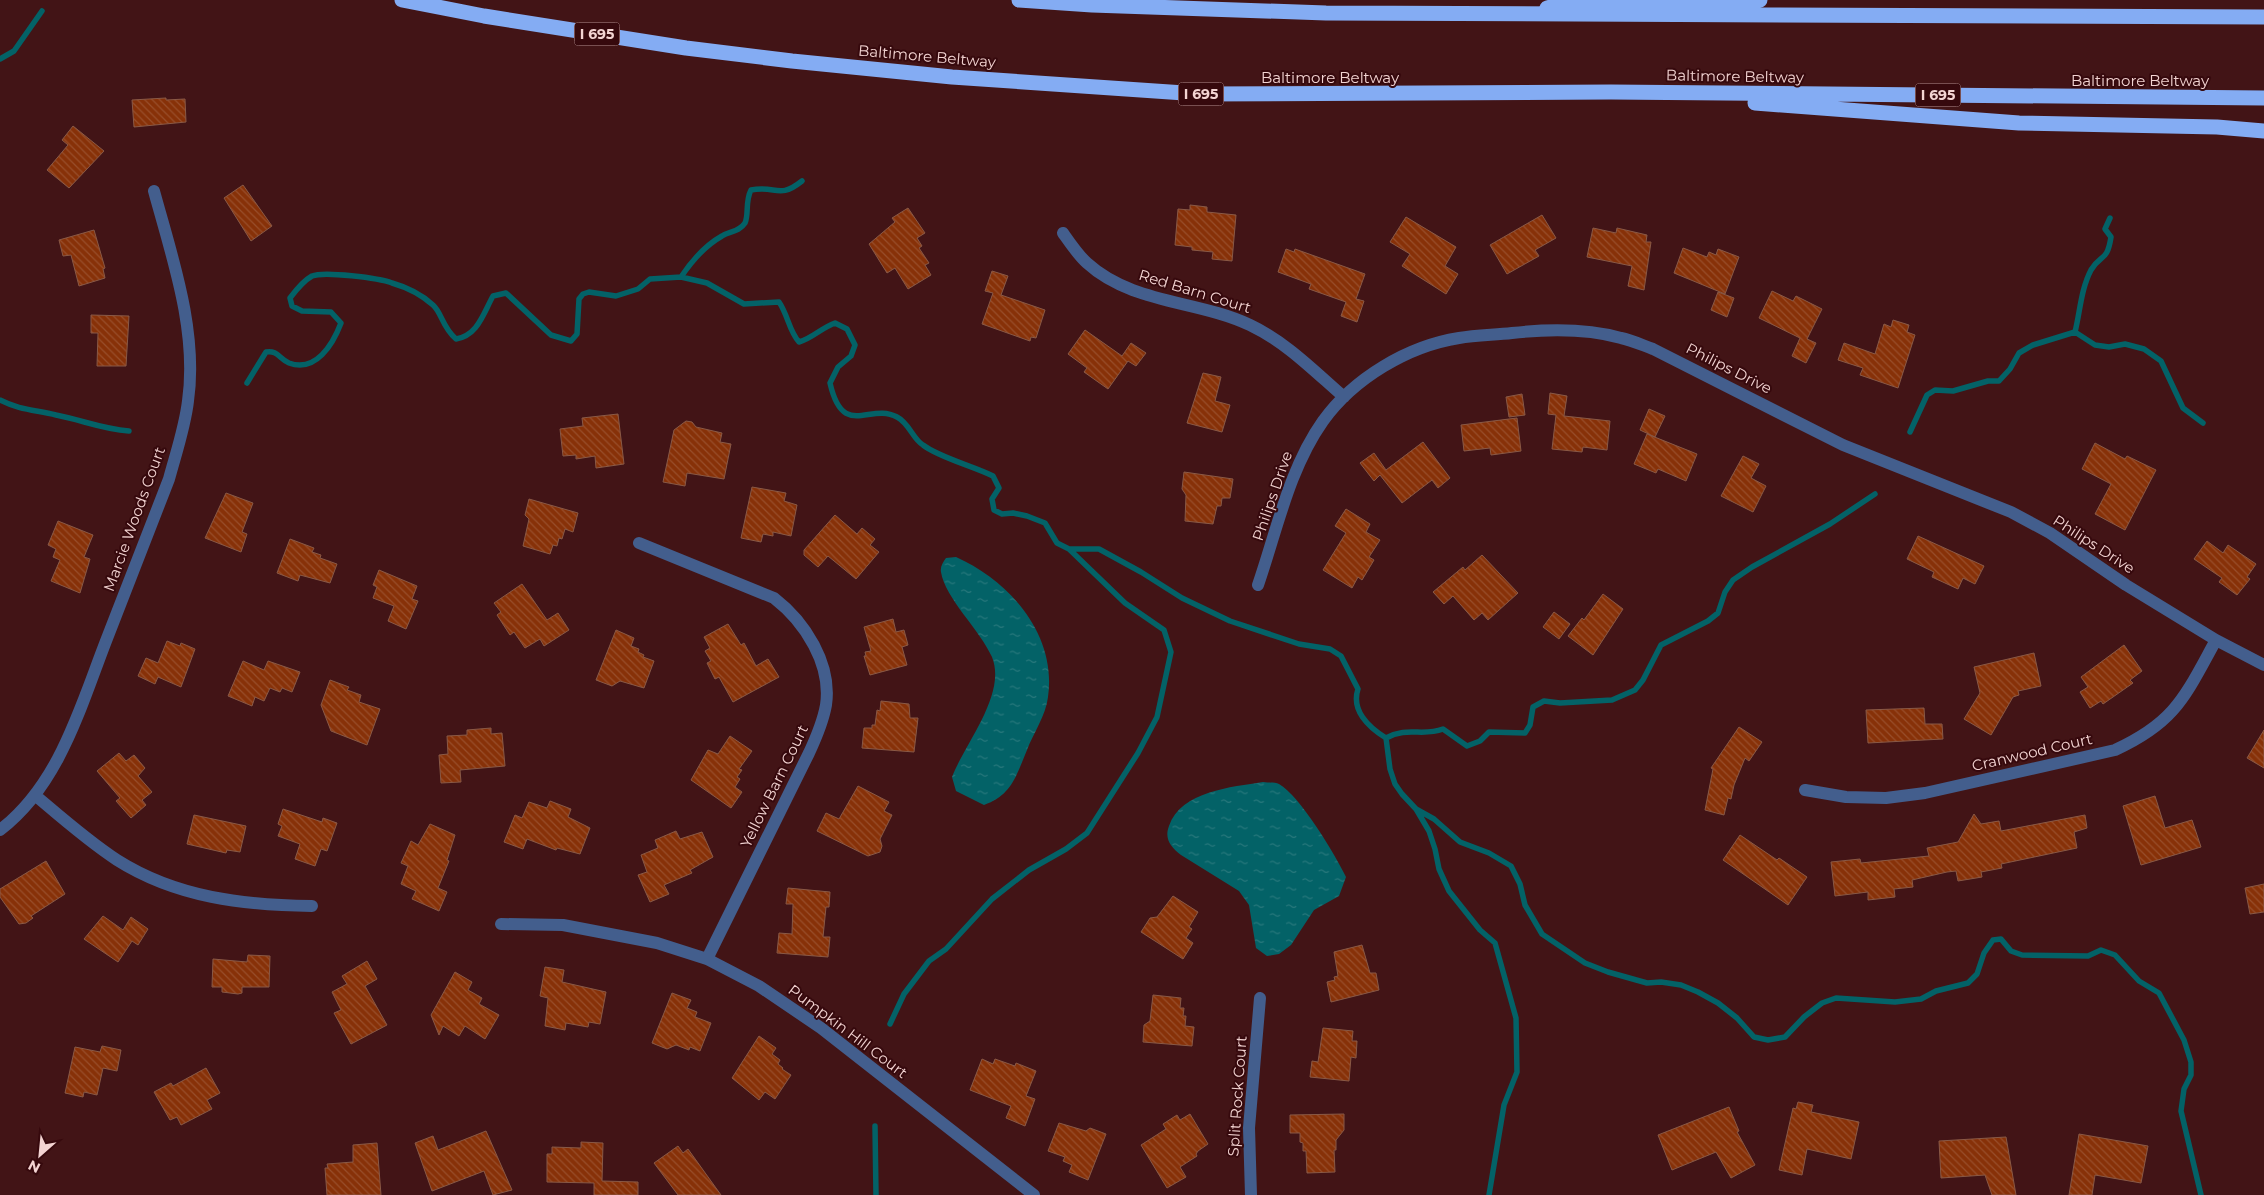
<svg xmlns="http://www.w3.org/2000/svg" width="2264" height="1195" font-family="Montserrat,sans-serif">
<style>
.water{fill:url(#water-ripples)}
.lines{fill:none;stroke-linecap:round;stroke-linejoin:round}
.stream{stroke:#036267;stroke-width:5.5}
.building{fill:url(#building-back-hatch);stroke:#895946}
.minor{stroke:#435e8d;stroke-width:12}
.highway{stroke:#84acf3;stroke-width:15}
.labels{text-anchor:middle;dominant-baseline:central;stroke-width:4;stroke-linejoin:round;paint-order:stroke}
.shield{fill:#36090d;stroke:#ba9797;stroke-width:1}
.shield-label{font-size:14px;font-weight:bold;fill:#f3d4d2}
.street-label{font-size:15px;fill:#f3d4d2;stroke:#36090d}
</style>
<defs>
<pattern id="water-ripples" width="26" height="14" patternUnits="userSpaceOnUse" patternTransform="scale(1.25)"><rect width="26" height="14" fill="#036267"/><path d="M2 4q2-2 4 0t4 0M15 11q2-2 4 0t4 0" fill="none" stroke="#28787c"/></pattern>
<pattern id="building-back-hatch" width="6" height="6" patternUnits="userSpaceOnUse" patternTransform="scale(1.25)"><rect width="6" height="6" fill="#873108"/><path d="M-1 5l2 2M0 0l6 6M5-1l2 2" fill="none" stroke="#984e2b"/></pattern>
</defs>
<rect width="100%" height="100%" fill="#421416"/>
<path class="water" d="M956 557C1010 581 1057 635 1048 697 1046 715 1033 734 1027 750 1016 776 1012 795 984 805L956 791 952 777C965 743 1007 694 992 657 980 630 945 598 941 572 940 567 943 562 946 558Z
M1263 782C1268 783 1275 782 1279 784 1300 796 1335 854 1346 877L1339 896 1314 910 1291 945 1279 954 1267 956 1256 948 1249 905 1239 891 1181 855C1171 847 1164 839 1169 826 1181 791 1232 787 1263 782Z"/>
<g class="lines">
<path class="stream" d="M0 59 14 51 42 11
M681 277C691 262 706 245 722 236 730 231 739 232 745 223 749 215 745 201 751 190 777 185 778 200 802 181
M2075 332 2095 345 2109 347 2125 344 2144 349 2161 361 2183 408 2203 423
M2075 332C2080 312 2081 289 2091 270 2101 253 2107 263 2111 237L2105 229 2110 218
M247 383 266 352C278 350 279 359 289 363 316 373 333 344 341 323L331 312 302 311 292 306 290 298C296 290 303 281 312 276 324 271 379 278 392 283 406 287 422 295 433 305 442 313 442 327 456 339 478 335 483 314 493 296L506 293 551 335 571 341 577 334 579 299 583 294 589 292 616 296 638 289 650 279 681 277 707 283 744 304 779 302C788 315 789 331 799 342 813 338 821 328 835 323L847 329 855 345 851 356 838 367 830 383C843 440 870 402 897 417 909 423 913 439 923 445 938 457 973 466 993 476L999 488 992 499 994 510 1002 514 1013 513 1027 516 1045 523 1057 543 1069 549H1099L1141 572 1182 598 1230 621 1299 644 1330 649 1341 656 1358 689C1351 710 1368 727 1386 738L1390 769 1395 784 1402 794 1416 809 1434 819 1460 842 1489 853 1511 866 1520 884 1525 905 1542 934 1585 963 1608 972 1647 983 1661 982 1681 985 1698 992 1718 1003 1737 1018 1754 1037 1768 1040 1785 1037 1804 1017 1822 1003 1836 998 1895 1002 1921 999 1936 991 1968 983 1977 974 1984 953 1993 940 2001 939 2011 951 2022 955 2088 956 2101 950 2115 955 2139 981 2159 993 2184 1040 2191 1062V1075L2184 1089 2181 1111 2201 1195
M0 400C19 410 36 410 56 415 82 420 102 429 129 431
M1910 432 1927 395 1935 390 1953 391 1988 381H1999L2010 369 2019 353 2033 345 2075 332
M1386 738C1408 726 1422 737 1443 729L1467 746 1480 741 1489 732 1525 733 1530 725 1533 707 1544 701 1560 703 1612 700 1635 690 1643 680 1661 645 1708 621 1718 613 1725 592 1733 580 1752 567 1830 524 1875 494
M1416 809 1429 831 1435 849 1439 869 1449 891 1480 930 1495 943 1516 1018 1517 1072 1504 1105 1489 1195
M890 1024 904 994 929 961 946 949 992 899 1029 870 1066 849 1087 833 1138 753 1157 717 1171 652 1164 630 1125 603 1069 549
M875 1126 876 1195"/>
</g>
<path class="building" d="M166 98V100L185 99 186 122 134 127 132 100Z
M73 126 104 151 69 188 47 170 68 145 62 140Z
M243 185 272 226 251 241 224 198Z
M1190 205 1207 207V212L1236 215 1232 261 1212 259 1213 252 1192 250V247L1175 245 1178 209 1190 210Z
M908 208 925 233 917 238 922 246 919 248 929 263 925 265 931 275 908 289 895 268 887 273 869 244 895 222 892 218Z
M1542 215 1556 238 1535 250 1539 256 1507 274 1490 245Z
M1406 217 1456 247 1445 266 1458 274 1446 294 1402 266 1410 254 1390 242Z
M1593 228 1616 233 1617 228 1647 235 1646 242H1651L1644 290 1628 286 1632 266 1587 257Z
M94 230 105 268 103 269 105 278 79 286 71 255 63 256 59 240Z
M1683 248 1707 257 1709 252 1716 255 1718 249 1739 257 1725 294 1674 273Z
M1286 249 1294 252 1295 249 1365 274 1356 299 1364 301 1357 322 1341 316 1346 302 1309 289 1311 284 1278 272Z
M992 271 1008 276 1001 295 1045 310 1036 338 1031 337 1030 341 982 324 993 293 985 291Z
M1772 291 1793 301 1796 296 1822 309 1807 339 1816 343 1806 363 1792 356 1800 338 1759 318Z
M1718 292 1734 298 1727 317 1711 310Z
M91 315 129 316 126 366H97L98 333H91Z
M1893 320 1909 325 1907 332 1915 335 1898 388 1860 375 1863 368 1838 360 1844 343 1875 354 1884 324 1891 327Z
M1085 330 1122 356 1131 343 1146 353 1136 366 1128 361 1108 389 1084 372 1087 368 1068 354Z
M1203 373 1221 377 1215 401 1230 405 1222 432 1187 423Z
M1550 393 1567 396 1564 416 1610 421 1607 450 1583 447 1582 452 1552 449 1556 415 1548 414Z
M1522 394 1525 415 1509 417 1506 397Z
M1649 409 1665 416 1655 437 1640 430Z
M618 414 624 464 596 468 595 456 576 459V455L563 456 560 429 583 426 582 418Z
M1517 418 1521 451 1491 455 1490 448 1464 451 1461 425Z
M686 421 692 422 696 427 722 433 720 442 731 444 724 479 687 473 685 486 663 482 674 430Z
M1647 434 1697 454 1686 481 1658 469 1656 473 1634 464Z
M1423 442 1450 478 1438 488 1432 480 1402 503 1380 475 1374 481 1360 463 1374 453 1386 470Z
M2095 443 2125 459 2127 456 2156 470 2125 530 2095 514 2111 484 2082 469Z
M1743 456 1759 464 1751 478 1766 486 1753 512 1721 496Z
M1184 472 1233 479 1230 498H1222L1221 506H1217L1213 524 1185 521 1186 495 1182 489Z
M752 487 786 493 784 501 797 505 791 536 773 532V536L763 534 761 542 741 538Z
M226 493 253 503 242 532 247 534 241 552 205 538Z
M529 499 578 513 573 532 565 529 562 539 559 538 557 546 553 545 550 554 523 546 529 519 525 515Z
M1346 509 1370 524 1366 532 1380 540 1369 557 1374 560 1362 580 1358 577 1352 588 1323 570 1346 533 1335 526Z
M835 515 857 534 862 528 875 539 870 545 879 552 856 579 828 556 818 567 804 555V550Z
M58 521 93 535 84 557 90 559 80 593 51 581 60 560 53 557 56 549 48 545Z
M1918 536 1984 566 1975 584 1963 578 1958 589 1932 577 1934 572 1907 559Z
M290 539 314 548 312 552 321 555 320 558 337 564 330 583 300 575 298 581 277 573Z
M2207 541 2223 553 2228 545 2256 564 2247 577 2250 579 2237 595 2219 582 2222 578 2194 559Z
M1482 555 1518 593 1488 620 1482 613 1474 620 1453 596 1444 604 1433 592 1463 567 1465 570Z
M379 570 417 586 412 599 418 601 406 629 388 621 394 606 373 598 377 587 373 585Z
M522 584 547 620 558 613 569 630 544 646 540 639 525 648 514 632 510 635 497 615 501 612 494 603Z
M1603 594 1623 609 1593 655 1568 636 1582 618 1584 620Z
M1554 612 1570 624 1559 639 1543 627Z
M893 619 896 632 904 630 908 645 902 647 907 665 870 675 864 656H866L865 652 871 651 864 627Z
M728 624 741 645 744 643 756 666 768 659 779 677 733 702 719 677 715 679 707 663 711 661 705 651 710 648 704 637Z
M616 630 634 638 631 646 639 649 638 652 644 655 643 657 654 661 644 688 620 681 612 686 596 680Z
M167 641 180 646 181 643 195 649 181 687 158 677 155 684 138 676 146 658 158 663Z
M2124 645 2142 671 2130 680 2133 683 2103 704 2101 701 2090 708 2080 692 2088 687 2081 677Z
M2034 653 2041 686 2018 691 2019 695 2013 697 1991 735 1964 719 1980 693 1974 667Z
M243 661 264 670 268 661 300 672 292 692 282 688 280 692 270 688 264 701 255 697 252 706 228 696Z
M330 680 349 687 347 690 361 695 359 702 380 709 367 745 331 731 321 705Z
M881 701 909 704 910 718H918L914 752 862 748 864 728H872V725H875L877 710 880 711Z
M1924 708 1925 724H1942L1943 739 1868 743 1866 710Z
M1739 727 1762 742 1749 761 1745 758 1734 785 1731 799 1728 798 1724 815 1705 810 1713 769 1711 768Z
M491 728V734L502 733 505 766 460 770 461 782 441 783 439 755 448 754 447 736 467 735V730Z
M2264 730V768L2247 758Z
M730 736 752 751 739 769 742 770 737 777 740 779 735 787 742 792 731 808 691 780 708 750 718 754Z
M119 753 126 761 134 755 145 768 138 776 152 792 142 800 146 805 131 818 116 801 120 798 97 771Z
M858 786 889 802 884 811 892 815 880 839 882 846 880 852 868 856 817 831 826 813 839 819Z
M2155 796 2165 828 2192 820 2201 847 2141 865 2123 806Z
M550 801 571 809 568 817 590 828 580 854 557 848 556 850 527 839 523 849 504 842 515 815 522 818 529 802 547 808Z
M283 809 322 822 323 818 337 823 327 851 321 849 315 866 295 859 300 844 278 836 282 826 278 824Z
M1974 814 1981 824 1999 821 2001 831 2085 815 2087 828 2074 832 2077 848 2001 864 2002 868 1981 872 1982 877 1958 881 1956 871 1947 872 1912 880 1913 887 1894 889 1895 897 1868 900V892L1835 896 1831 862 1860 859 1861 863 1929 856 1927 848 1958 842Z
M194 815 246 826 240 852 227 850 226 853 187 844Z
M430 824 455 835 447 860 449 861 438 888 447 892 439 911 412 899 416 891 401 884 408 866 401 863 411 841 418 845Z
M676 831 680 839 702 832 713 857 690 870 692 873 664 885 669 894 650 902 638 875 647 872 641 855 658 848 655 840Z
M1740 835 1777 860 1779 858 1807 877 1788 905 1723 860Z
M46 861 65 894 31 916 33 918 26 923 19 924 0 897V889Z
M2264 884V912L2250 914 2245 888Z
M788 888 830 892 829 907H826L823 937H830L828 957 777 953 779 933 792 934 793 904H786Z
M1173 896 1198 912 1189 927 1192 929 1186 938 1193 943 1183 959 1141 932 1150 918 1157 917Z
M103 916 123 930 131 917 148 929 138 945 132 941 118 962 84 939Z
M1362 945 1370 973H1376L1379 990 1331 1002 1327 982 1335 980 1334 977 1338 976 1334 952Z
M248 955 270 956 269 987H242V993L238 994 222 992V987H212L213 959 247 962Z
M367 961 377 979 365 986 387 1025 351 1044 334 1013 341 1010 332 992 347 984 342 976Z
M545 967 564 970 562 982 606 992 600 1024 589 1022 588 1027 566 1023 565 1030 545 1026 548 998 540 996Z
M455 972 472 982 468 990 482 998 479 1004 499 1015 485 1039 465 1026 459 1036 443 1026 439 1035 431 1015Z
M672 993 691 1000 687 1008 697 1012 695 1017 711 1023 700 1051 690 1047 689 1050 676 1045 667 1049 652 1043Z
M1153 995 1181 998 1180 1008H1184L1183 1016H1186L1185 1026 1194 1027 1192 1046 1143 1042 1144 1025 1150 1021Z
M1323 1028 1353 1031 1352 1041H1357L1356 1058 1351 1057 1349 1081 1310 1077 1312 1061 1318 1062Z
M759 1036 776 1048 772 1054 780 1060 778 1064 783 1068 782 1069 791 1075 775 1099 765 1092 759 1100 732 1078Z
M102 1046 121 1050 117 1071 103 1068 97 1095 84 1092 83 1097 65 1093 75 1047 100 1052Z
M982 1059 993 1064 995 1059 1015 1066 1016 1063 1036 1071 1026 1096 1035 1099 1025 1126 1006 1118 1011 1106 970 1090Z
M206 1068 220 1093 207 1100 212 1109 181 1125 177 1117 170 1120 154 1092 171 1083 173 1086Z
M1798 1102 1813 1105 1811 1112 1859 1122 1851 1159 1807 1149 1802 1175 1779 1170 1793 1108 1796 1109Z
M1729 1107 1739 1131 1737 1132 1755 1165 1731 1178 1716 1152 1672 1170 1658 1135Z
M1190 1114 1208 1144 1198 1151 1196 1154 1197 1156 1180 1167 1186 1177 1167 1188 1141 1145 1166 1129 1163 1124 1177 1115 1180 1120Z
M1344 1114V1130L1336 1140V1150H1334L1335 1172 1307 1173 1306 1151H1303V1143L1300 1142V1133H1290V1115Z
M1059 1123 1086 1131 1090 1128 1106 1134 1088 1180 1069 1172 1072 1165 1063 1161 1065 1157 1048 1151Z
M486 1131 512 1190 493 1195 484 1171 432 1191 415 1143 433 1136 438 1150Z
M2079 1134 2148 1146 2141 1183 2095 1175 2092 1195H2069Z
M2006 1137 2016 1195H1992L1985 1175 1941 1178 1939 1141Z
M581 1142 603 1143 602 1181 638 1182V1195H594V1183L547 1182V1154H552V1147L581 1148Z
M377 1143 381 1195H327L325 1168H328L327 1164 353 1162V1145Z
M678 1146 683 1153 688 1149 721 1195H678L654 1163Z"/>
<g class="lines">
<path class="minor" d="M1063 233C1070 243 1078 255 1087 263 1132 304 1197 300 1250 325 1286 342 1314 371 1344 397
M639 543 774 598C805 622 832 664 826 705 823 722 816 738 809 753L707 959
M1258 585C1277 530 1289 469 1323 421 1354 378 1408 346 1459 338 1476 335 1494 335 1512 333 1548 329 1585 328 1621 338 1631 340 1642 345 1653 349L1843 445 2011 512 2050 533 2126 585 2216 640 2264 665
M1805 790 1846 797 1886 798 1925 793 2115 750C2176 722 2185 696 2216 640
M36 796C62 818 88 841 117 860 177 898 244 905 312 906
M0 830C59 785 80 708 106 641 127 587 148 533 169 479 176 453 185 427 188 401 198 331 172 257 154 191
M501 924 563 925 657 943 707 959 759 986 821 1028 1034 1195
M1251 1195 1249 1128 1260 998"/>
<path class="highway" d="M402 0 484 16 686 48 792 61 952 77 1199 94 1611 92 2264 98
M1019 0 1092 5 1326 13 2264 17
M1547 8 1566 3 1760 0
M1755 103 2019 123 2217 127 2264 131"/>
</g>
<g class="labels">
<g class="shield">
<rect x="574.5" y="22.5" width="45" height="23" rx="4"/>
<rect x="1178.5" y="82.5" width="45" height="23" rx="4"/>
<rect x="1915.5" y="83.5" width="45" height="23" rx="4"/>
</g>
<g class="shield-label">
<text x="597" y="34">I 695</text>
<text x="1201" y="94">I 695</text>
<text x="1938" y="95">I 695</text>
</g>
<g class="street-label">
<text transform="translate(927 56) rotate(5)">Baltimore Beltway</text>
<text transform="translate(1735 76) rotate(1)">Baltimore Beltway</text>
<text x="1330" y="77">Baltimore Beltway</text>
<text x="2140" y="80">Baltimore Beltway</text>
<text transform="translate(1195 291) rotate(17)">Red Barn Court</text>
<text transform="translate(1729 368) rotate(27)">Philips Drive</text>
<text transform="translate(1272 496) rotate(-71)">Philips Drive</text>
<text transform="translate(134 519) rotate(-70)">Marcie Woods Court</text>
<text transform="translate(2094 544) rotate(33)">Philips Drive</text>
<text transform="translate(2032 752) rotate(-13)">Cranwood Court</text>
<text transform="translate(774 786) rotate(-64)">Yellow Barn Court</text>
<text transform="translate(848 1031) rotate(37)">Pumpkin Hill Court</text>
<text transform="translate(1237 1096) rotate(-86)">Split Rock Court</text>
</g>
</g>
<g transform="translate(40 1155) rotate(207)" stroke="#36090d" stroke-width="4" paint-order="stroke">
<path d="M0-4L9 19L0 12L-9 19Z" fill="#f3d4d2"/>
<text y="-8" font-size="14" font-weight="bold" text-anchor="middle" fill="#f3d4d2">N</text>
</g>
</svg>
